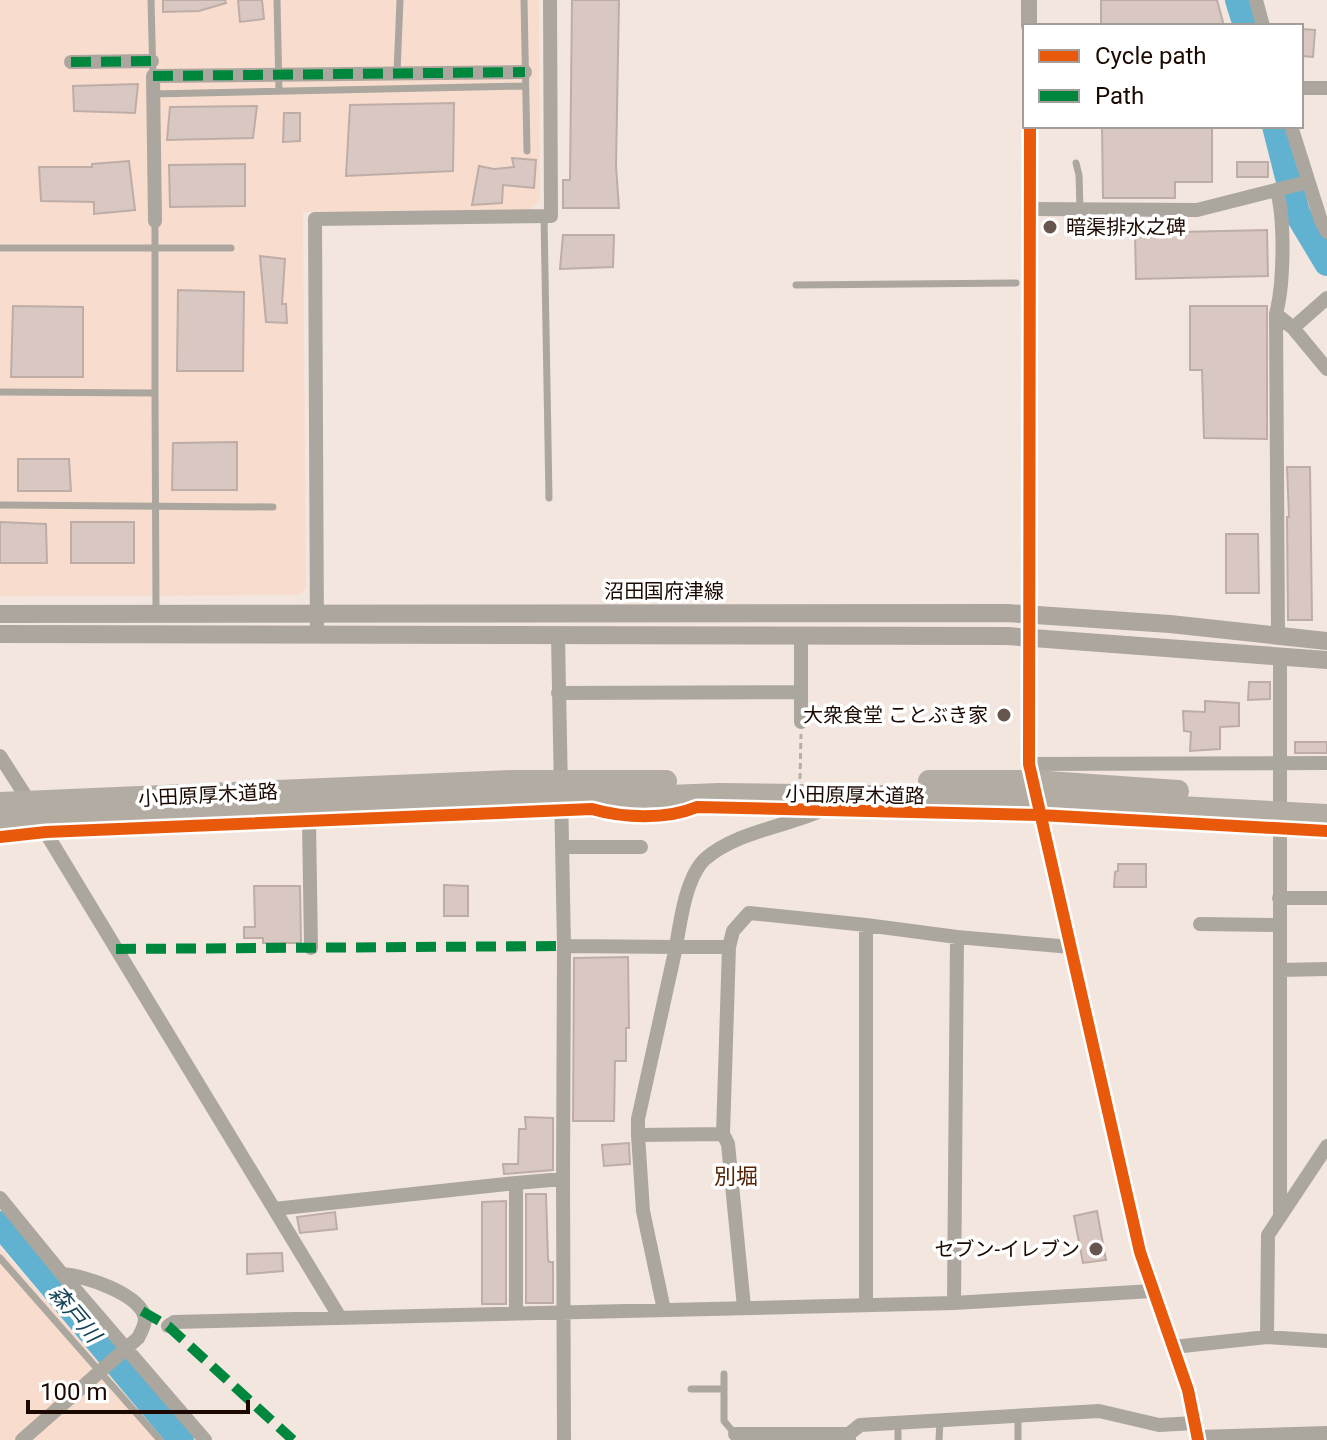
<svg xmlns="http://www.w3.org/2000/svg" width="1327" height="1440" font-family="Roboto,'Noto Sans JP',sans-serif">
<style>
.built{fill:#f8ddce}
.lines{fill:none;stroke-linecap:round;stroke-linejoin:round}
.river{stroke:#61b2d0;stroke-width:26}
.building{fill:#d9c7c1;stroke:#beada7;stroke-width:2}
.path{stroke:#b5afa8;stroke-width:3;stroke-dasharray:6 4;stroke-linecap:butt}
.service{stroke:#aba79f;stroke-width:7}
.minor{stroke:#aba79f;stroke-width:14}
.tertiary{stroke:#aba79f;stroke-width:16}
.secondary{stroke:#aca69e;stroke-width:18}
.trunk{stroke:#b2aca2;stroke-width:22}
.quiet{stroke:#00873e;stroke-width:10;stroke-dasharray:20 10;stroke-linecap:butt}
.cycleway-casing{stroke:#fff;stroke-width:17}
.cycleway{stroke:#e8590c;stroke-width:12}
.poi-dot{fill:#67564f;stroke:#fff;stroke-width:3}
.labels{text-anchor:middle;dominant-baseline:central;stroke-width:7;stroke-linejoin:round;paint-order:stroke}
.poi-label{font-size:20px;fill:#1b0901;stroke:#fff;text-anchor:end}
.street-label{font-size:20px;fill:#1b0901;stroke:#fff}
.neighbourhood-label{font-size:22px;fill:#532608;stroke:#fff}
.water-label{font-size:22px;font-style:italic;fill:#144457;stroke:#fff}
</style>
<rect width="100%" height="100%" fill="#f3e6df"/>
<path class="built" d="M0 0H539L540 200 529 211 303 212 306 588 299 595 0 596Z
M0 1248 80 1340 167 1440H0Z"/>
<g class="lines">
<path class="river" d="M1238 0 1246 26
M1275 126 1297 213 1327 263
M0 1224 181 1440"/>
</g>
<path class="building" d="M163 0H225L226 3 199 11 163 12Z
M238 0H262L264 19 240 22Z
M572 0H619L616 166 619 208H563V180H570Z
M1101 0H1217L1224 26H1101Z
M1301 29 1315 30 1313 57 1301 56Z
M138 84 135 113 74 111 73 86Z
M454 103 453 171 346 176 350 105Z
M257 106 253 138 167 140 170 107Z
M284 113H300V141L283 142Z
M1102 126H1212V182H1175V198H1103Z
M512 158 536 160 534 188 503 185 502 203 472 205 479 166 494 169 514 167Z
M129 161 135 210 94 214V202L41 201 39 167H92V164Z
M1237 162H1268V177H1237Z
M245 164V206L170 207 169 165Z
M1267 230 1268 276 1136 279 1135 233Z
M563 235H614L613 267 560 269Z
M260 256 285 259 282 304H286L287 323 266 322Z
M178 290 244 292 243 371H177Z
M13 306 83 307V377H11Z
M1190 306H1267V439L1204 438 1202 370H1190Z
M237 442V490H172L173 443Z
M18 459H69L71 491H18Z
M1287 467H1310L1312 620H1288L1287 517H1289Z
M0 522 46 524 47 563H0Z
M71 522H134V563H71Z
M1226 534H1258L1259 593H1226Z
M1249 682H1270V699L1248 700Z
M1205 701 1239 703V726L1220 727V749L1190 751 1191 732 1184 731 1183 711 1205 712Z
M1295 742H1327V753H1295Z
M1118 864H1146V887H1114L1115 872 1118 871Z
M444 885 468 886V916H444Z
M254 886H300L301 943H263V938H244V927H255Z
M628 957 629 1028H626V1061H615L614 1121H573L574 958Z
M525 1117 553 1118V1170L504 1174 503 1164H518L519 1129H526Z
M629 1143 630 1164 604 1166 602 1145Z
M526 1194H546L548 1259 549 1262H553V1303H526Z
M506 1201V1304H482V1202Z
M1097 1211 1106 1260 1083 1263 1074 1216Z
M335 1212 337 1229 300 1233 297 1217Z
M282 1253 283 1271 247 1274V1254Z"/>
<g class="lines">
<path class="path" d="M800 779 801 734"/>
<path class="service" d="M151 0 153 78
M277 0 279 91
M524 0 527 151
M397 73 400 0
M153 94 525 86
M1076 163 1079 175 1080 209
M544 216 549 498
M155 219V393
M0 248H231
M796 285 1016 283
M0 392 155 393 156 611
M0 505 273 507
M0 1258 160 1440
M724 1374V1421L735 1434
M691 1389H724
M898 1440V1424
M939 1440 940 1421
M1018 1440V1416"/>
<path class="minor" d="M1256 0 1263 26
M71 62 152 61
M1301 88H1327
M1291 126 1321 221 1327 232
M1277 191C1285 221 1284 284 1276 314L1278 636
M1031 209 1197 210 1308 182
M155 221 153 76 525 72
M1276 314 1293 328 1327 369
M1293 328 1327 298
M1029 614V764L1140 1252 1188 1390 1198 1440
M317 635 315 219 551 216 550 0
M558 636 564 946
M1280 656V1217
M558 693 801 692
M801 722V636
M0 756 32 806
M1029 764 1327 763
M578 810C592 809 602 814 615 815 641 817 673 817 697 807L1040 815 1327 831
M309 822 311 948
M43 828 339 1316
M0 837 46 832 497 814
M564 847H641
M1279 898H1327
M1200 924 1279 925
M866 925 957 937 1071 947
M729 947H676C680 922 686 877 705 859 736 832 784 827 820 811
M1280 970 1327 969
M638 1135 643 1211 664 1310
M563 1179 564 1440
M0 1198 62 1274C83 1275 142 1294 145 1319 145 1326 141 1332 138 1338L22 1440
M274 1209 516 1183
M62 1274 205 1440
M954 1303 957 937
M744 1307 728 1144 723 1134 729 947 733 931 749 913 866 925V1304
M516 1313V1183L563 1179 564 946 676 947 638 1119V1135L723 1134
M168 1326 174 1322 954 1303 1152 1291
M1267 1337 1268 1235 1327 1146
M1173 1347 1267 1337 1327 1341
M735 1434H849
M1198 1437 1327 1433
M849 1440V1434L860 1425 1099 1411 1159 1425 1195 1423"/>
<path class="tertiary" d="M1029 0V26
M1029 614 1030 126"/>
<path class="secondary" d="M0 614 1007 613 1170 624 1327 641
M0 634 1007 636 1327 660"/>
<path class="trunk" d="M929 781H1033L1178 791
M0 803 512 781H666
M0 822 719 794 1014 798 1327 815"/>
<path class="quiet" d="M71 62 152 61
M153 76 525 72
M116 949 564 946
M142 1311 168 1326 293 1440"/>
<defs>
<path id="cycleway" d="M1030 126 1029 764 1140 1252 1188 1390 1198 1440
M0 837 46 832 592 809C623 818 666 820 697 807L1040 815 1327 831"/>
</defs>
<use href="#cycleway" class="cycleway-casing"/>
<use href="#cycleway" class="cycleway"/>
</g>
<g class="poi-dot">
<circle cx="1050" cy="227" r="8"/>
<circle cx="1004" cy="715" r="8"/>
<circle cx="1096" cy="1249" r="8"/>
</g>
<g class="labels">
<g class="poi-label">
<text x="1066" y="227" text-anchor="start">暗渠排水之碑</text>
<text x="988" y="715">大衆食堂 ことぶき家</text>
<text x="1080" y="1249">セブン-イレブン</text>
</g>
<g class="street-label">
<text x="664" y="591">沼田国府津線</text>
<text transform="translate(208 795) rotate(-3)">小田原厚木道路</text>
<text transform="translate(855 795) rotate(1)">小田原厚木道路</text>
</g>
<g class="neighbourhood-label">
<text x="736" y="1176">別堀</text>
</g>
<g class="water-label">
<text transform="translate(75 1314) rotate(50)">森戸川</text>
</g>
</g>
<rect x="1023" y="24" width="280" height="104" fill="#ffffff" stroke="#a49d99" stroke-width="2"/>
<rect x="1039" y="50" width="40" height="12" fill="#e8590c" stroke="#a49d99" stroke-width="2"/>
<text x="1095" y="64" font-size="24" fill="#1b0901">Cycle path</text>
<rect x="1039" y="90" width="40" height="12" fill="#00873e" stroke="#a49d99" stroke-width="2"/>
<text x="1095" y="104" font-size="24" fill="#1b0901">Path</text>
<path d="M28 1400v12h220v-12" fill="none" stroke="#1b0901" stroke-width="4"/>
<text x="40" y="1400" font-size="24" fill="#1b0901" stroke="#ffffff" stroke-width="6" paint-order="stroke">100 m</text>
</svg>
